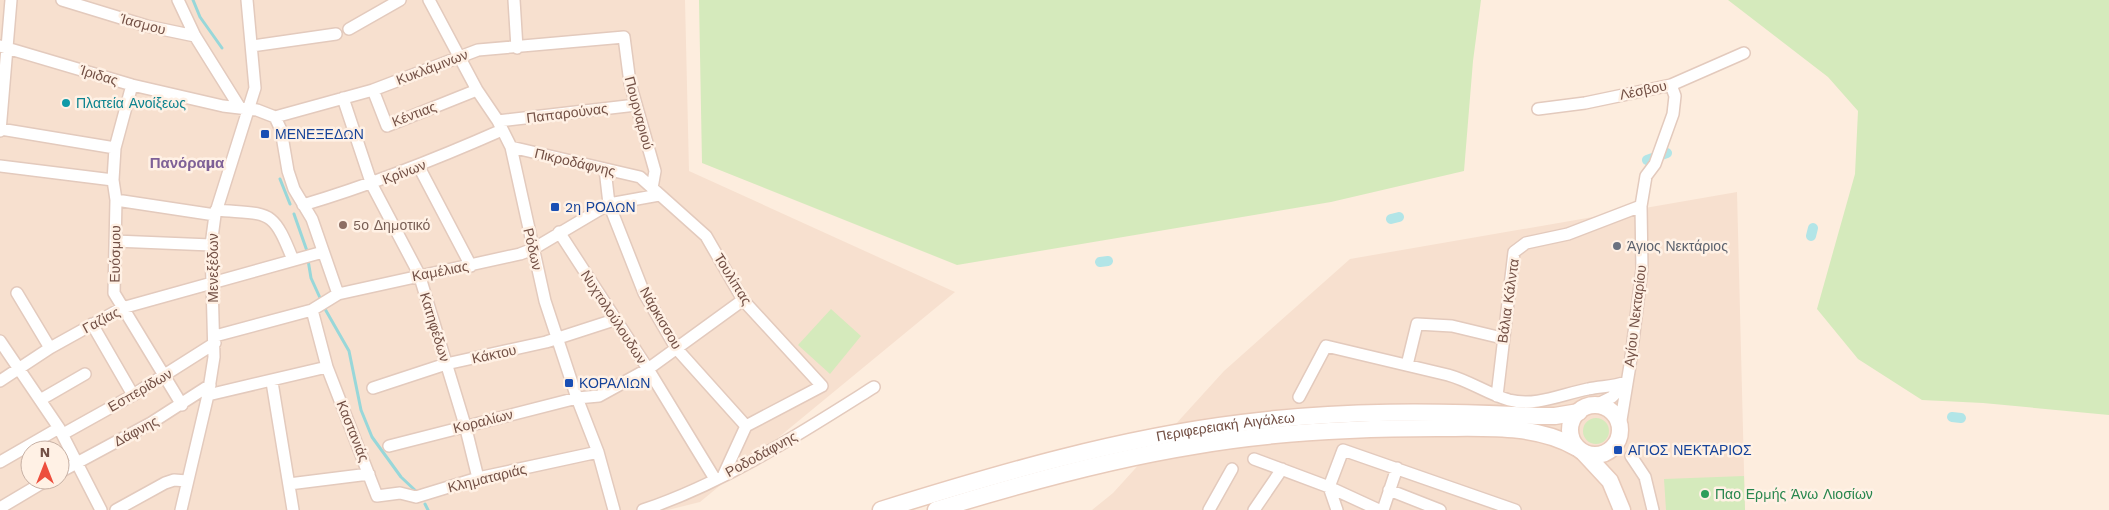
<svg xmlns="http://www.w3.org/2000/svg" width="2109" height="510" font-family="'Work Sans',sans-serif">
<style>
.residential{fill:#f7e0cf;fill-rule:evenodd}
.green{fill:#d5eabc}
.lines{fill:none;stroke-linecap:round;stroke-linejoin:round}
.stream{stroke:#98d7d9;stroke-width:3}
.canal{stroke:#b2e5e7;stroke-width:10}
.street-casing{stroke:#e3cabd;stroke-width:14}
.secondary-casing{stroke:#e8caba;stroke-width:19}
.street{stroke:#fff;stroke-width:11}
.secondary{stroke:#fff;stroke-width:16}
.culture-dot{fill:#0f9aa8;stroke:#fff1e5;stroke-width:2}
.transit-dot{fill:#1a4fb4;stroke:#fff1e5;stroke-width:2}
.education-dot{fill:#8d6e63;stroke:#fff1e5;stroke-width:2}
.worship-dot{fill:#6b7280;stroke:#fff1e5;stroke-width:2}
.leisure-dot{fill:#2e9e5b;stroke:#fff1e5;stroke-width:2}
.labels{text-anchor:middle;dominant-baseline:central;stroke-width:5;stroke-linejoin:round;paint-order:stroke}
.street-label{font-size:14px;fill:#735045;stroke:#fff1e5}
.culture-label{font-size:14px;fill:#0d838f;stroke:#fff1e5;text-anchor:start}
.transit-label{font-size:14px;fill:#164399;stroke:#fff1e5;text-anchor:start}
.education-label{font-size:14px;fill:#785e54;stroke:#fff1e5;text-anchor:start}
.worship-label{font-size:14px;fill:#5b616d;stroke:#fff1e5;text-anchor:start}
.leisure-label{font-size:14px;fill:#27864d;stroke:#fff1e5;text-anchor:start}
.neighbourhood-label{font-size:15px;font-weight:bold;fill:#7e6097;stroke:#fff1e5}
</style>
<rect width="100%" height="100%" fill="#fdedde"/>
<path class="residential" d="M0 0H685L689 171 955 292 700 502 668 510H0ZM30 450H60V480H30Z
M1737 192 1745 510H1092L1113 493 1224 371 1350 259Z"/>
<path class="green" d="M699 0H1481L1473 61 1464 171 1331 202 957 265 702 163Z
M1728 0H2109V415L1983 403 1922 400 1858 359 1817 309 1855 174 1858 111 1828 77Z
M831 309 861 336 830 374 798 345Z
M1583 431a13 13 0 1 1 26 0a13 13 0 1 1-26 0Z
M1744 476 1745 510H1666L1664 479Z"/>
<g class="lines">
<path class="stream" d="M193 0 200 17 222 48
M280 179 290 204
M294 214 307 251
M308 260 311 278 321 300
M325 309 349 351 361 410 372 437 401 477 418 493
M425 504 428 510"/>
<path class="canal" d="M1647 160 1667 153
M1391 219 1399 217
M1811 236 1813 228
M1100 262 1108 261
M1952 417 1961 418"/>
<defs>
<path id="street" d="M62 0 147 26 195 36
M178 0 195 36 240 108
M429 0 477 90 498 121 511 147 545 301 577 398 598 452 614 510
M514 0 517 48
M349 29 400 0
M0 46 132 85 223 106 257 110 275 117 281 130 288 171 294 189 312 219 338 294
M252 46 336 34
M132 85 115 148 113 180 116 200 114 293 182 405
M373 90 387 126 477 90
M343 98 372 185 419 274 465 425 478 478
M1538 109 1585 103 1671 85 1744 53
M275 117 373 90 478 50 624 37 630 83 655 171 652 188
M498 121 636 105
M0 129 115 148
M0 131 11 0
M511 147 640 177 706 236 743 300 822 386 746 426
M0 166 113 180
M419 167 471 266
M605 169 609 204 644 293 676 348 746 426
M116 200 215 215
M303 205C374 184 434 160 502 130
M216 210C270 215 272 207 293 260
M559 232 648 369 715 479
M115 241 211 245
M17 293 50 348
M312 310 327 367 377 496 400 493 416 497 478 478 598 452
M92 324 133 395
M215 336 312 310 338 294 520 254 533 249 609 204 659 195
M0 341 59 428 101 510
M1407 365 1417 324 1452 326 1502 338
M0 381 50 348 122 308 323 252
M272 382 293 510
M373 388 446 364 546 342 614 320
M208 395 327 367
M1497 396 1514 252 1526 243 1568 234 1641 206
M1299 397 1326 346 1448 375C1470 381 1488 394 1509 400 1536 407 1562 394 1588 389 1601 386 1613 387 1626 382
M40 400 85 374
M1594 406 1612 397 1625 384
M1620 426 1630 365 1642 269 1641 206 1646 176 1655 164 1673 114 1675 96 1671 85
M63 434 133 395 215 343
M389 446 577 398 599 396 648 369 743 300
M1631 456 1645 477 1653 510
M1254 459 1329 487 1379 510
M0 462 59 428
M60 472 151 423 210 385
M724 474 746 426
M289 484 369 474
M1329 487 1343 450 1515 510
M1329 487 1337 510
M1389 490 1440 510
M0 508 47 480
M116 510 165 483 174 480 187 481
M181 510 208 395 214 357 211 245 215 215 255 88 247 0
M643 510C726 482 801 433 874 387
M1209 510 1232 469
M1254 510 1282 469
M1383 510 1397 468"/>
<g id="secondary">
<circle cx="1595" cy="430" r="25"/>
<path d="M1584 453 1610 481 1622 510"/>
<path id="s1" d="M881 510C1000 473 1119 438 1242 423 1340 410 1438 411 1537 416H1555L1579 412"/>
<path d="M936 510C1020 484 1106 460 1193 446 1273 432 1356 428 1437 428 1483 428 1537 424 1577 448"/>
</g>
</defs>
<use href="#street" class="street-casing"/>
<use href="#secondary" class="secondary-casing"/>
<use href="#street" class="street"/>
<use href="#secondary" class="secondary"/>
</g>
<circle class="culture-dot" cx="66" cy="103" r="5"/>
<g class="transit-dot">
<rect x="260" y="129" width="10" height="10" rx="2.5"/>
<rect x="550" y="202" width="10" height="10" rx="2.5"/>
<rect x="564" y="378" width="10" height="10" rx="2.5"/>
<rect x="1613" y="445" width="10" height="10" rx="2.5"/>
</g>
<circle class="education-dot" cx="343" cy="225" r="5"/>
<circle class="worship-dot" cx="1617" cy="246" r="5"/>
<circle class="leisure-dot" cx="1705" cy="494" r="5"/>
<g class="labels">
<g class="street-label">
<text transform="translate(143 24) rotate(15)">Ίασμου</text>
<text transform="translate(432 67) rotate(-21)">Κυκλάμινων</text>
<text transform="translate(99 75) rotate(17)">Ίριδας</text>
<text transform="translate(1643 90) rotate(-12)">Λέσβου</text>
<text transform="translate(567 113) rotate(-7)">Παπαρούνας</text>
<text transform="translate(639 113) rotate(75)">Πουρναριού</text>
<text transform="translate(414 114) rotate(-21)">Κέντιας</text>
<text transform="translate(575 162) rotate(13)">Πικροδάφνης</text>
<text transform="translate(404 172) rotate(-21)">Κρίνων</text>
<text transform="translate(533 249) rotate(77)">Ρόδων</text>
<text transform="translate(115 254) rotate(-89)">Ευόσμου</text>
<text transform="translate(213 268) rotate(-90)">Μενεξέδων</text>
<text transform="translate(440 271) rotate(-11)">Καμέλιας</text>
<text transform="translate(733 279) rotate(58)">Τουλίπας</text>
<text transform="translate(1508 301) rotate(-82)">Βάλια Κάλντα</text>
<text transform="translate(1635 316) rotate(-83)">Αγίου Νεκταρίου</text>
<text transform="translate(614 317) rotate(57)">Νυχτολούλουδων</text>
<text transform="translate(661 318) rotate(60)">Νάρκισσου</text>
<text transform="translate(101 320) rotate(-28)">Γαζίας</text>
<text transform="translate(435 327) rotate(73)">Κατηφέδων</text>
<text transform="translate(494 354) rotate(-12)">Κάκτου</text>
<text transform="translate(140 390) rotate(-30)">Εσπερίδων</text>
<text transform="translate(483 421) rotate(-14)">Κοραλίων</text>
<text stroke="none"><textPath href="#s1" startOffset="355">Περιφερειακή Αιγάλεω</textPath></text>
<text transform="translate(136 431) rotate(-28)">Δάφνης</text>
<text transform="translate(353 431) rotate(68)">Καστανιάς</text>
<text transform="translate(761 454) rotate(-29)">Ροδοδάφνης</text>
<text transform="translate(487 478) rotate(-14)">Κληματαριάς</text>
</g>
<g class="culture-label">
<text x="76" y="103">Πλατεία Ανοίξεως</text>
</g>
<g class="transit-label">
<text x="275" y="134">ΜΕΝΕΞΕΔΩΝ</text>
<text x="565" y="207">2η ΡΟΔΩΝ</text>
<text x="579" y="383">ΚΟΡΑΛΙΩΝ</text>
<text x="1628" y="450">ΑΓΙΟΣ ΝΕΚΤΑΡΙΟΣ</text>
</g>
<g class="education-label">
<text x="353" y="225">5ο Δημοτικό</text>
</g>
<g class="worship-label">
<text x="1627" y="246">Άγιος Νεκτάριος</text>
</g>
<g class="leisure-label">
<text x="1715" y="494">Παο Ερμής Άνω Λιοσίων</text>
</g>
<g class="neighbourhood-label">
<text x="187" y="163">Πανόραμα</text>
</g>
</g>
<g transform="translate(45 465)"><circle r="24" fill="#fff1e5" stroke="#c7b1a5"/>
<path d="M0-4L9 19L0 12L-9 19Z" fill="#ed4e3d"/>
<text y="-8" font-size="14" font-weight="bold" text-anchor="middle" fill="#735045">N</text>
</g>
</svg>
